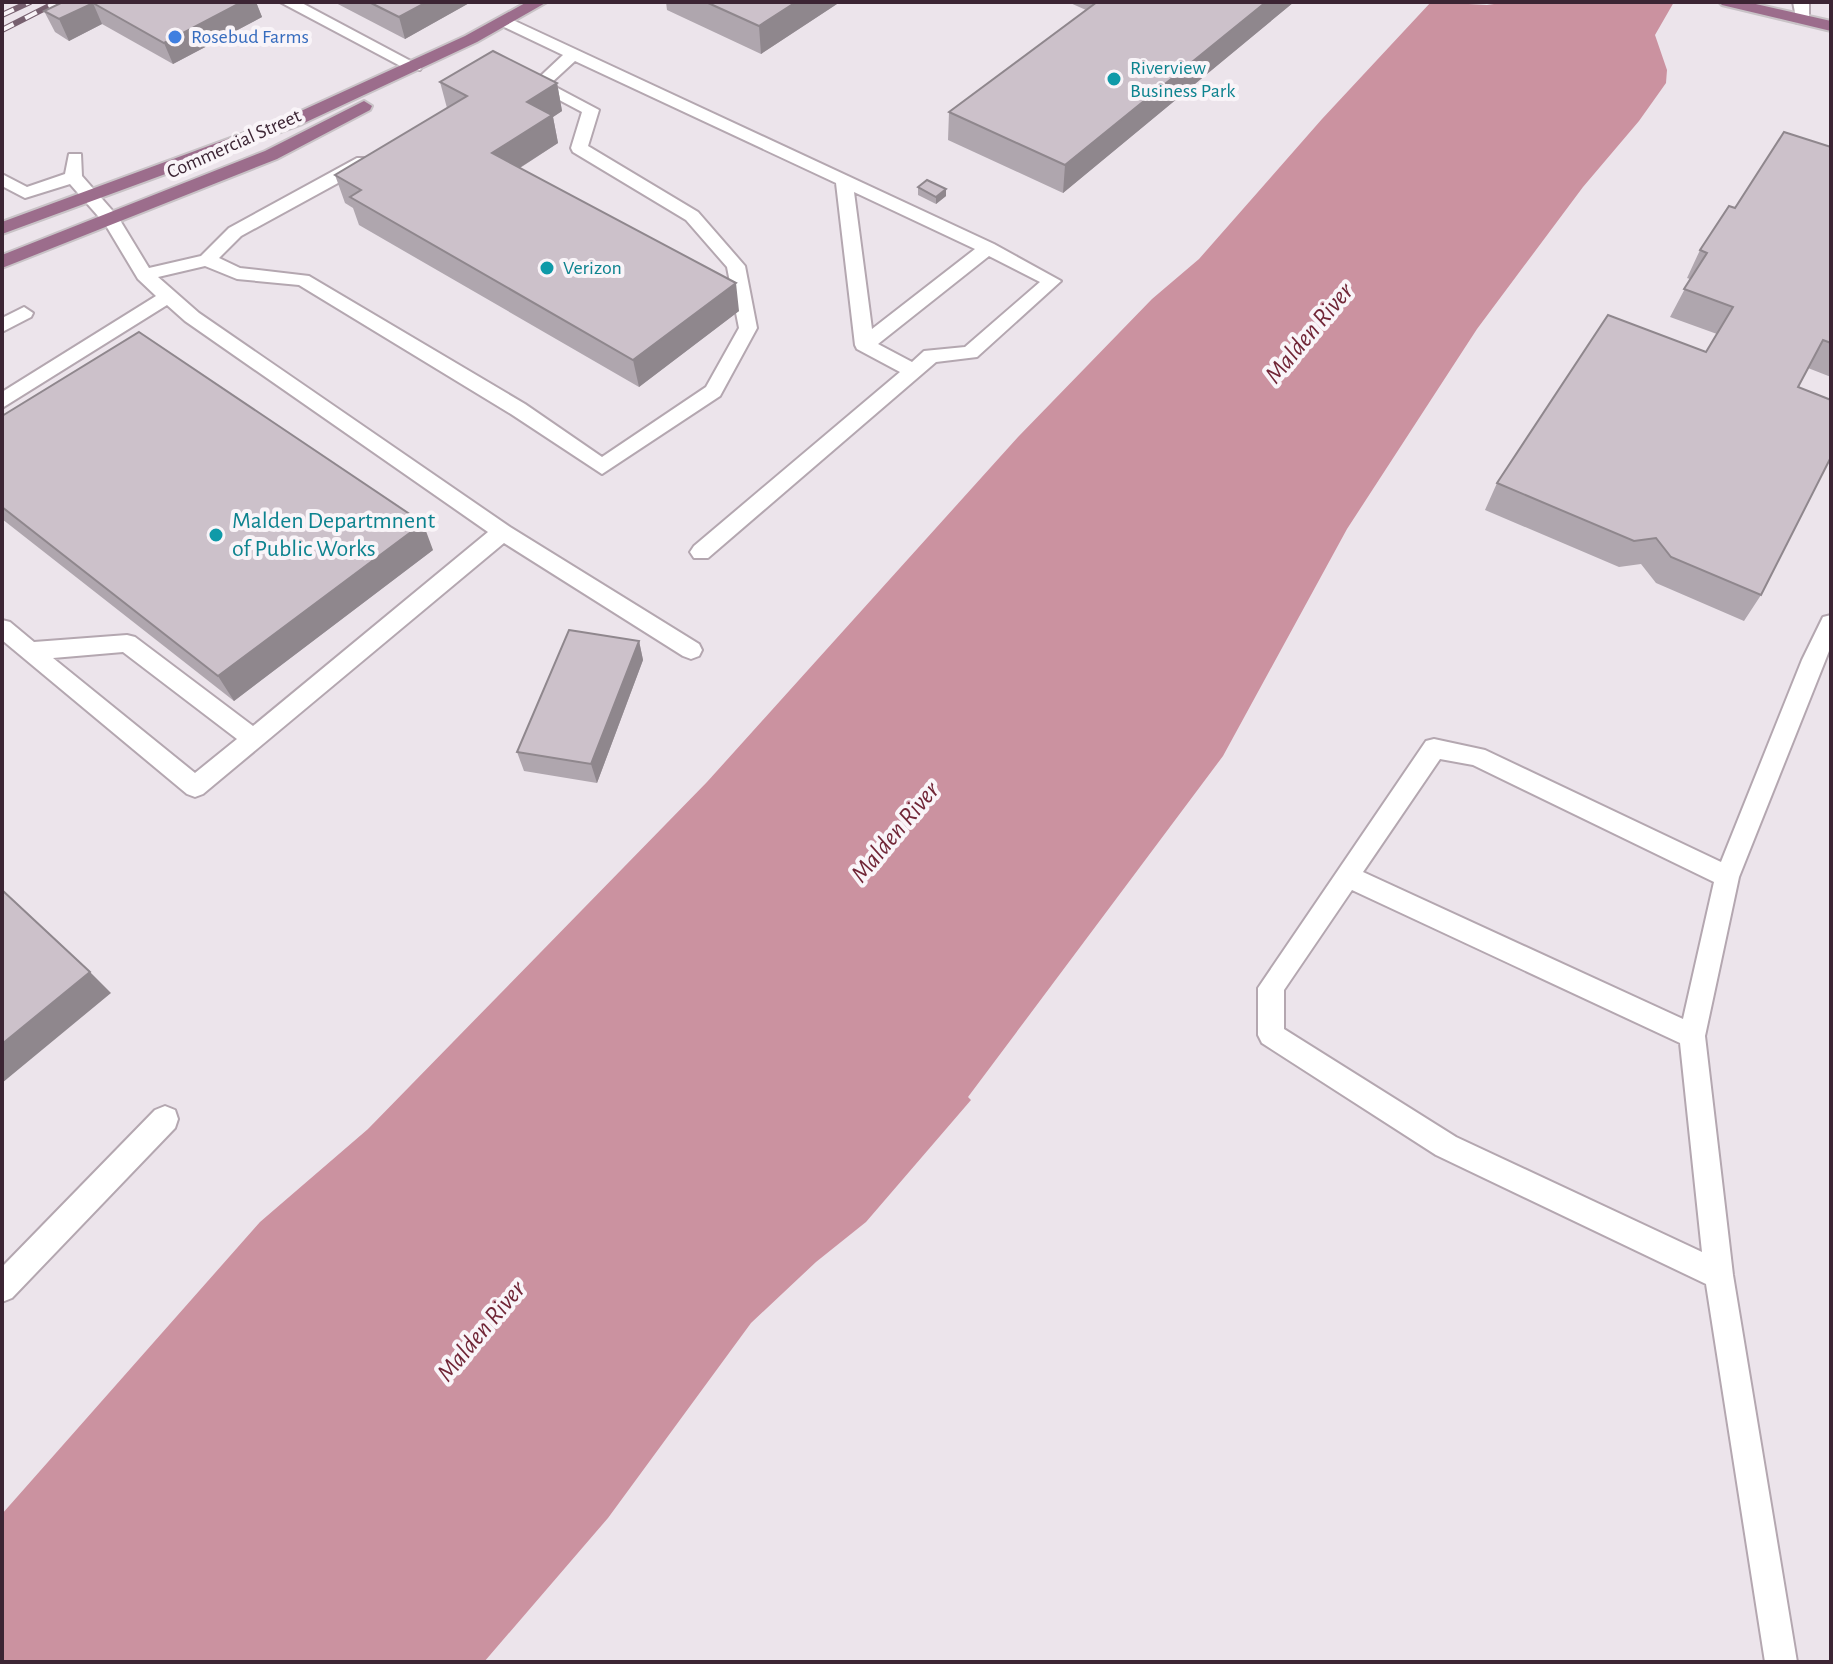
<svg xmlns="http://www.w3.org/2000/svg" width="1833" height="1664" font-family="'Alegreya Sans',sans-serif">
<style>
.water{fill:#cb92a0}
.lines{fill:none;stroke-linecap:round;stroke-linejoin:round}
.minor-casing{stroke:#b4a7b0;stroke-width:4}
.major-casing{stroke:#c8c2c6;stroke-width:4}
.minor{fill:#fff;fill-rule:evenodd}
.major{fill:#9c6d8c;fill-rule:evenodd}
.rail-casing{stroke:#77606f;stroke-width:6}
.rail{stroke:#f9f4f8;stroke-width:4;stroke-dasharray:13;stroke-linecap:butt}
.wall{fill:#afa6ae}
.shaded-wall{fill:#8f878d}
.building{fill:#ccc1ca;stroke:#8f878d;stroke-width:2}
.shop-dot{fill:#3f7fe0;stroke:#f9f4f8;stroke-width:3}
.culture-dot{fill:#0f9aa8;stroke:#f9f4f8;stroke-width:3}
.labels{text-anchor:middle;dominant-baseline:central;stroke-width:8;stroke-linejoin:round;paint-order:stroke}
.far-shop-label{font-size:20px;fill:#366cbe;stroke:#f9f4f8;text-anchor:start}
.far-culture-label{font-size:20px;fill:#0d838f;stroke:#f9f4f8;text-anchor:start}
.far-street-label{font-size:20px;fill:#3c2534;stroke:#f9f4f8}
.culture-label{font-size:24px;fill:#0d838f;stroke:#f9f4f8;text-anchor:start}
.water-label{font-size:26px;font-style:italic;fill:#712637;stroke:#f9f4f8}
</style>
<rect width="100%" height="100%" fill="#ece4eb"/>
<path class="water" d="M1431 2 1487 5 1508 2H1674L1655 35 1667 70 1666 83 1639 121 1583 187 1477 329 1347 529 1223 756 968 1097 971 1100 866 1222 816 1262 751 1323 608 1518 484 1662H2V1514L260 1222 368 1129 707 782 1018 437 1152 299 1199 259 1322 119Z"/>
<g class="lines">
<defs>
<path id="minor" d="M280 2H300L422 67 420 70H408Z
M1793 2H1809V23H1797Z
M504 16 994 244 1061 281 977 357 936 362 708 558H694L690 552 694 546 900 372 857 349 855 345 836 183 575 61 550 84 599 110 588 146 698 212 745 266 757 328 720 396 602 474 511 414 299 285 237 279 205 266 158 277 199 313 510 527 699 644 702 650 699 656 691 659 683 656 504 543 203 794 195 797 187 794 2 640V620L10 622 34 642 127 635 135 637 253 726 488 532 185 321 167 305 2 408V392L156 296 138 279 105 224 70 184 25 198 2 186V174L27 187 65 174 69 154H81L82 176 118 217 149 268 201 256 229 228 357 158H369L372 162 369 166 241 236 219 258 240 268 309 276 525 404 602 457 706 387 739 328 727 267 686 220 573 152 571 148 582 112 531 85 563 55 498 24 496 21ZM854 192 975 249 872 329ZM989 256 1040 282 965 347 924 351 912 362 878 344ZM123 652 237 739 195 773 53 658Z
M24 307 33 313 31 317 2 332V318Z
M1831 615V646L1739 877 1705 1036 1733 1275 1797 1662H1765L1706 1284 1436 1155 1262 1043 1258 1035V988L1426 741 1434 739 1485 750 1721 862 1802 660 1823 617ZM1440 759 1473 765 1714 882 1683 1019 1363 872ZM1352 890 1680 1043 1702 1252 1456 1137 1284 1029V990Z
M165 1106 175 1110 178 1119 175 1128 12 1298 2 1302V1267L155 1110Z"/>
<path id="major" d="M527 2H547L477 42 302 124 2 234V222L290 116 465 36Z
M1719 2H1747L1831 21V31L1722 5Z
M364 101 372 106 370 110 277 159 2 268V255L265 151Z"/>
</defs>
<use href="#minor" class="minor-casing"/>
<use href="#major" class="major-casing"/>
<use href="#minor" class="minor"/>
<use href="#major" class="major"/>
<defs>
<path id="rail" d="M2 15 30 2
M2 30 57 2"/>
</defs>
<use href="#rail" class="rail-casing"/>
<use href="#rail" class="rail"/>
</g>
<path class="wall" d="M63 2H256L262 17 173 64 102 24 69 41 55 32 44 11Z
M334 2H471L405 39Z
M666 2H840L761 54 667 10Z
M1068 2H1294L1063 193 948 140 949 112 1086 10Z
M440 82 557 83 562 111 553 117 558 143 520 168 739 311 639 387 359 225 353 208 345 203 335 175 447 108Z
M1831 147V377L1808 368 1798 387 1761 595 1744 621 1656 583 1641 564 1619 567 1485 510 1497 483 1706 352 1717 334 1670 317 1690 279 1687 278 1700 250 1735 208Z
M918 187 946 189V196L936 204 918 195Z
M2 416 433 550 234 701 2 519Z
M639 641 643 660 597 783 524 771 517 752Z"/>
<path class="shaded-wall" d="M242 2H256L262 17 173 64 164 43Z
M427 2H471L405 39 399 17Z
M796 2H840L761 54 759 26Z
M1266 2H1294L1063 193 1065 165Z
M93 3 102 24 69 41 59 19Z
M557 83 562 111 553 117 558 143 499 181 492 153 527 102Z
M946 189V196L936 204V197Z
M736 283 739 311 639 387 633 360Z
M423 523 433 550 234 701 218 676Z
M639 641 643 660 597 783 591 764Z
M90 972 111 993 2 1083V1044Z"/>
<path class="building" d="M63 2H242L164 43 93 3 59 19 44 11Z
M369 2H427L399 17Z
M706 2H796L759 26Z
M1097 2H1266L1065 165 949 112Z
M493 51 557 83 527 102 552 115 492 153 736 283 633 360 350 197 361 190 335 175 467 96 440 82Z
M1784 132 1831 147V343L1823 340 1798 387 1831 400V457L1761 595 1671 557 1656 538 1634 541 1497 483 1608 315 1706 352 1733 307 1684 289 1707 253 1700 250 1729 206 1735 208Z
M927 180 946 189 936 197 918 187Z
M139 332 423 523 218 676 2 507V416Z
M569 630 639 641 591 764 517 752Z
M2 890 90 972 2 1044Z"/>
<circle class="shop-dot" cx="175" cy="37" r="8"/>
<g class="culture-dot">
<circle cx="1114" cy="79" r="8"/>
<circle cx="547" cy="268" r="8"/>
<circle cx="216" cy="535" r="8"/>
</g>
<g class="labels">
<g class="far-shop-label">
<text x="191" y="37">Rosebud Farms</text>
</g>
<g class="far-culture-label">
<text x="1130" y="68">Riverview<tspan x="1130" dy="23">Business Park</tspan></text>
<text x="563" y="268">Verizon</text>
</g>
<g class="far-street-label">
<text transform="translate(234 144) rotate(-24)">Commercial Street</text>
</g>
<g class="culture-label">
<text x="232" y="521">Malden Departmnent<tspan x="232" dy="28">of Public Works</tspan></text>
</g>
<g class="water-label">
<text transform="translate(1309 333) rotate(-50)">Malden River</text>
<text transform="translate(895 832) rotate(-50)">Malden River</text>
<text transform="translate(481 1331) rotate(-50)">Malden River</text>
</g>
</g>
<rect width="1833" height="1664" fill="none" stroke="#3c2534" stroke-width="8"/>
</svg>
